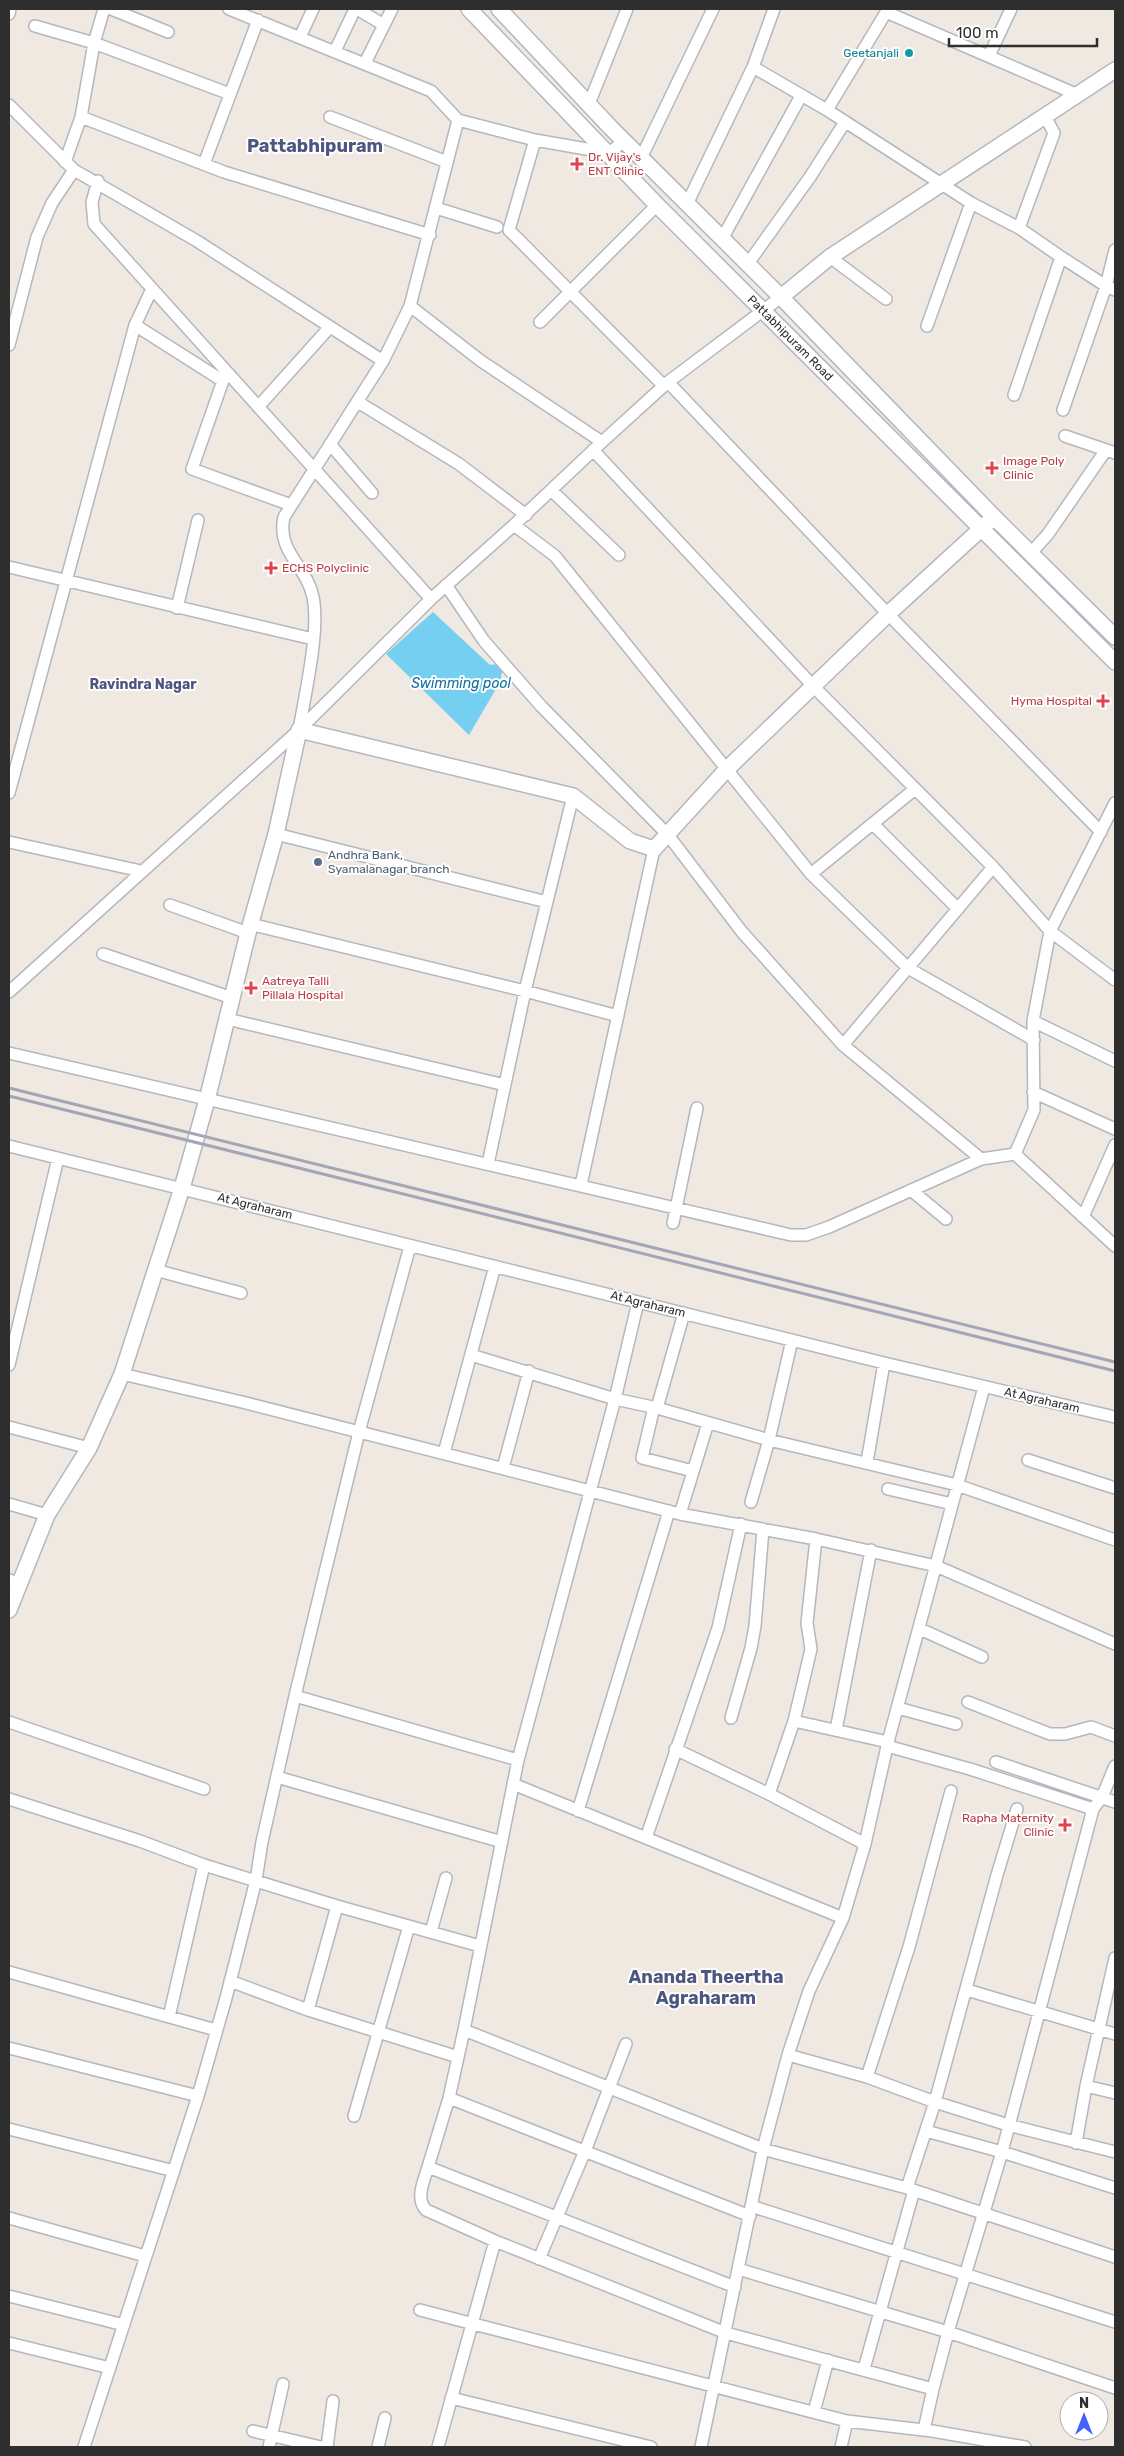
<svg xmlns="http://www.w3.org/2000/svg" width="1124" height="2456" font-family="Rubik,sans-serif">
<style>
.water{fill:#75cff0}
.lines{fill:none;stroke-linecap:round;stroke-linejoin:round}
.minor-casing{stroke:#b4b7c1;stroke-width:14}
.tertiary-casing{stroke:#b4b7c1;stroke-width:18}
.minor{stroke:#fff;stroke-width:11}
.tertiary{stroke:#fff;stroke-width:15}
.rail{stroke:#a3a6b8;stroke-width:3}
.culture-dot{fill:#0f9aa8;stroke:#fff;stroke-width:2}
.health-dot{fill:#e0444e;stroke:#fff;stroke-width:2}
.service-dot{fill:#5c6f8a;stroke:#fff;stroke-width:2}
.labels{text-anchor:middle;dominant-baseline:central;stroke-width:4;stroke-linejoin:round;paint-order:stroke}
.culture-label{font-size:12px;fill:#0d838f;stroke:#fff;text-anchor:end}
.health-label{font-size:12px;fill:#be3a42;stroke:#fff;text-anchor:start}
.street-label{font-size:12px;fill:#2e2e2e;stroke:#fff}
.service-label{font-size:12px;fill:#4e5e75;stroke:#fff;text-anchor:start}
.water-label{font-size:14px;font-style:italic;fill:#0d6fa3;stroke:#fff}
.neighbourhood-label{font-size:14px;font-weight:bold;fill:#4d5680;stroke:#fff}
.district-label{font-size:18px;font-weight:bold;fill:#4d5680;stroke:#fff}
</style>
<rect width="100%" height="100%" fill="#efe9e1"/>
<path class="water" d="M433 612 490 665 504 663 500 682 469 735 386 654Z"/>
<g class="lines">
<defs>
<path id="minor" d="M111 9 168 32
M229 9 431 91 458 120 535 140 609 153 624 141
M357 9 384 25
M886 12 1078 95
M9 14 10 9
M35 26 94 43 230 94
M300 37 313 9
M335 51 355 9
M989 56 1011 9
M365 63 392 9
M753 67 827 110 971 203 1019 228 1061 257 1106 286 1115 290
M589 104 627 9
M9 105 74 170 197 241 383 361
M827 110 888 9
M81 117 224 172 430 235
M330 117 447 162
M535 140 509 230 664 386
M641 158 713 9
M65 162 81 117 94 43 104 9
M204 164 258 20
M98 181 92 202 94 224 431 599
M687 204 753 67 774 9
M436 208 497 227
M1019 228 1054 133 1046 118
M722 239 801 96
M830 257 886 299
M747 265 810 177 845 122
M410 306 481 361 602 442
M540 322 657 205
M135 325 223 381
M927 326 971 203
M9 345 37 237 52 203 74 170
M226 372 192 469 291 505
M668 382 888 614 1101 832
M1014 395 1061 257
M358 402 459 464 526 515
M258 407 329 328
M1063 410 1106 286 1115 250
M1065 436 1115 453
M330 444 372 493
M593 450 813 686 993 867 1050 931 1115 980
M551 490 619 555
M514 525 555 556 811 874 908 968 1034 1040
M1031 553 1048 534 1106 450
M9 567 313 639
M446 585 484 641 541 706 668 835 742 932 843 1045 981 1159
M177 608 198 520
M299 730C305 694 320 631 313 597 307 566 276 552 284 517L383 361 410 306 458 120
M9 793 135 325 151 291
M873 824 958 909
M276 834 547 902
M9 842 141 871
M811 874 915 789
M170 905 248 933
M250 924 525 991 618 1016
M103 954 232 998
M9 992 299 730 431 599 514 525 602 442 668 382 781 297
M227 1019 505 1085
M1033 1021 1115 1061
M843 1045 993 867
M9 1053 791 1235H806L829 1227 981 1159 1015 1154 1115 1246
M1033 1092 1115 1129
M9 1146 884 1363 1115 1417
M1015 1154 1034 1110 1033 1021 1050 931 1115 803
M488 1164 525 991 573 796
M581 1185 654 849
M911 1190 946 1219
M1083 1217 1115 1145
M673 1223 697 1108
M155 1270 241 1293
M638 1302 615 1399 518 1760 464 2030 449 2098 428 2167 735 2287
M471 1355 615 1399 657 1408 769 1440 957 1485 1115 1540
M9 1365 58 1158
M122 1374 242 1402 680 1514 816 1539 936 1566 1115 1644
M654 1407 642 1458 693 1471
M657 1408 684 1313
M9 1427 89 1448
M444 1453 495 1266
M1028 1460 1115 1488
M867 1462 884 1363
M503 1468 529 1371
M888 1489 952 1504
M751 1502 769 1440 792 1340
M9 1504 47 1515
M680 1514 708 1423
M9 1580 18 1583
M920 1629 982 1657
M295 1696 518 1760
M968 1702 1050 1734H1065L1091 1727 1115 1736
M898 1708 956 1724
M731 1718 751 1648 755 1626 763 1529
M794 1721 888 1742
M9 1722 204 1789
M836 1730 871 1550
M887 1746 970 1769 1093 1809
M675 1749 769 1794 865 1844
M996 1762 1115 1802
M277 1777 502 1842
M513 1784 843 1918
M769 1794 794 1721 811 1649 807 1623 816 1539
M9 1799 140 1841 204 1865 337 1906 480 1946
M578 1811 669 1511
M646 1838 718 1628 741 1524
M431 1932 446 1878
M9 1972 216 2030
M230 1981 308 2010 458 2057
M967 1990 1115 2034
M308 2010 337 1906
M169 2017 204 1865
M464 2030 763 2149 907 2188 1115 2257
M9 2048 198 2096
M788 2055 867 2077 935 2102 1008 2125 1115 2152
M867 2077 909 1947 951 1791
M1086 2086 1115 2093
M449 2098 750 2216
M354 2116 409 1926
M9 2129 174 2171
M926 2131 1002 2152 1115 2188
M1076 2143 1086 2086 1115 1958
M428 2167C424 2181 415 2198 426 2210L495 2241
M907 2188 935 2102 997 1875 1017 1809
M751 2206 1115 2322
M9 2218 145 2256
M539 2259 585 2151 626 2044
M738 2269 948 2332 1115 2388
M9 2296 124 2325
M420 2310 847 2421 932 2431 1025 2447
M9 2343 110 2368
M864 2369 914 2190
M451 2398 651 2447
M814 2412 828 2360
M924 2430 933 2389
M253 2431 321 2447
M84 2447 198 2096 226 1998 256 1880 262 1842 295 1696 359 1432 410 1246
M269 2447 283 2384
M327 2447 333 2401
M378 2447 385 2418
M438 2447 495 2241 726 2333 933 2389 948 2332 1002 2152 1093 1809 1102 1797 1115 1766
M701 2447 763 2149 788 2055 809 1991 843 1918 865 1844 888 1742 984 1387
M841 2447 847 2421"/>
<g id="tertiary">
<path id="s1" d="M469 9 657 205 1115 662"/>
<path d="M499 9 611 128 781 297 994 517 1115 637"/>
<path d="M781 297 830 257 1115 70"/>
<path d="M9 1610 47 1515 89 1448 122 1374 182 1188 207 1100 248 933 276 834 299 730 573 796 630 841 654 849 727 769 888 614 994 517"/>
</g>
</defs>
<use href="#minor" class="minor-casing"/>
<use href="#tertiary" class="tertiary-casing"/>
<use href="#minor" class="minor"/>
<use href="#tertiary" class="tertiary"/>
<path class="rail" d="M9 1088 1115 1362
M9 1096 1115 1371"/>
</g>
<circle class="culture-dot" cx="909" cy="53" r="5"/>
<g class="health-dot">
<path d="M574.5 156.5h5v5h5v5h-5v5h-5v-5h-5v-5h5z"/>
<path d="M989.5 460.5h5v5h5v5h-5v5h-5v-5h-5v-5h5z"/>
<path d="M268.5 560.5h5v5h5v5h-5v5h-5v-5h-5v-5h5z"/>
<path d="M1100.5 693.5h5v5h5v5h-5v5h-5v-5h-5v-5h5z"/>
<path d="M248.5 980.5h5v5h5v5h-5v5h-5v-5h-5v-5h5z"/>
<path d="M1062.5 1817.5h5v5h5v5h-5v5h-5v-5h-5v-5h5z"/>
</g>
<circle class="service-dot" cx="318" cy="862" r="5"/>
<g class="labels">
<g class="culture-label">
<text x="899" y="53">Geetanjali</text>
</g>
<g class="health-label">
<text x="588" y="157">Dr. Vijay's<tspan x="588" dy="14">ENT Clinic</tspan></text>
<text x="1003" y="461">Image Poly<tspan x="1003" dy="14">Clinic</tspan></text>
<text x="282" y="568">ECHS Polyclinic</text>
<text x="1092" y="701" text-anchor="end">Hyma Hospital</text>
<text x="262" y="981">Aatreya Talli<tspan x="262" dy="14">Pillala Hospital</tspan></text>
<text x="1054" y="1818" text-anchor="end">Rapha Maternity<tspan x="1054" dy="14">Clinic</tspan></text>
</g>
<g class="street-label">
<text stroke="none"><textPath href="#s1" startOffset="460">Pattabhipuram Road</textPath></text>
<text transform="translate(255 1206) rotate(14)">At Agraharam</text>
<text transform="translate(648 1304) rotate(14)">At Agraharam</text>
<text transform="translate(1042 1400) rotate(13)">At Agraharam</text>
</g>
<g class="service-label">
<text x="328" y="855">Andhra Bank,<tspan x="328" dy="14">Syamalanagar branch</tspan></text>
</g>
<g class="water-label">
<text x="461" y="683">Swimming pool</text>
</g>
<g class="neighbourhood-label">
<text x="143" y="684">Ravindra Nagar</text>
</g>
<g class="district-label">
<text x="315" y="146">Pattabhipuram</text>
<text x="706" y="1977">Ananda Theertha<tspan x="706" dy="21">Agraharam</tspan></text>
</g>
</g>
<rect width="1124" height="2456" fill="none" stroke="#2e2e2e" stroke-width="20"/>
<g transform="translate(1084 2416)"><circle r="24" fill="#ffffff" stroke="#ababab"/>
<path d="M0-4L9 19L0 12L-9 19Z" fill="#4264fb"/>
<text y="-8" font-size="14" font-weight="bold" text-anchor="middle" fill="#2e2e2e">N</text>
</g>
<path d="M949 38v8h148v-8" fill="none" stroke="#2e2e2e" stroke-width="2.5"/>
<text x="956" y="38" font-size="15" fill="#2e2e2e" stroke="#ffffff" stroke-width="4" paint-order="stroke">100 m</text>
</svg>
